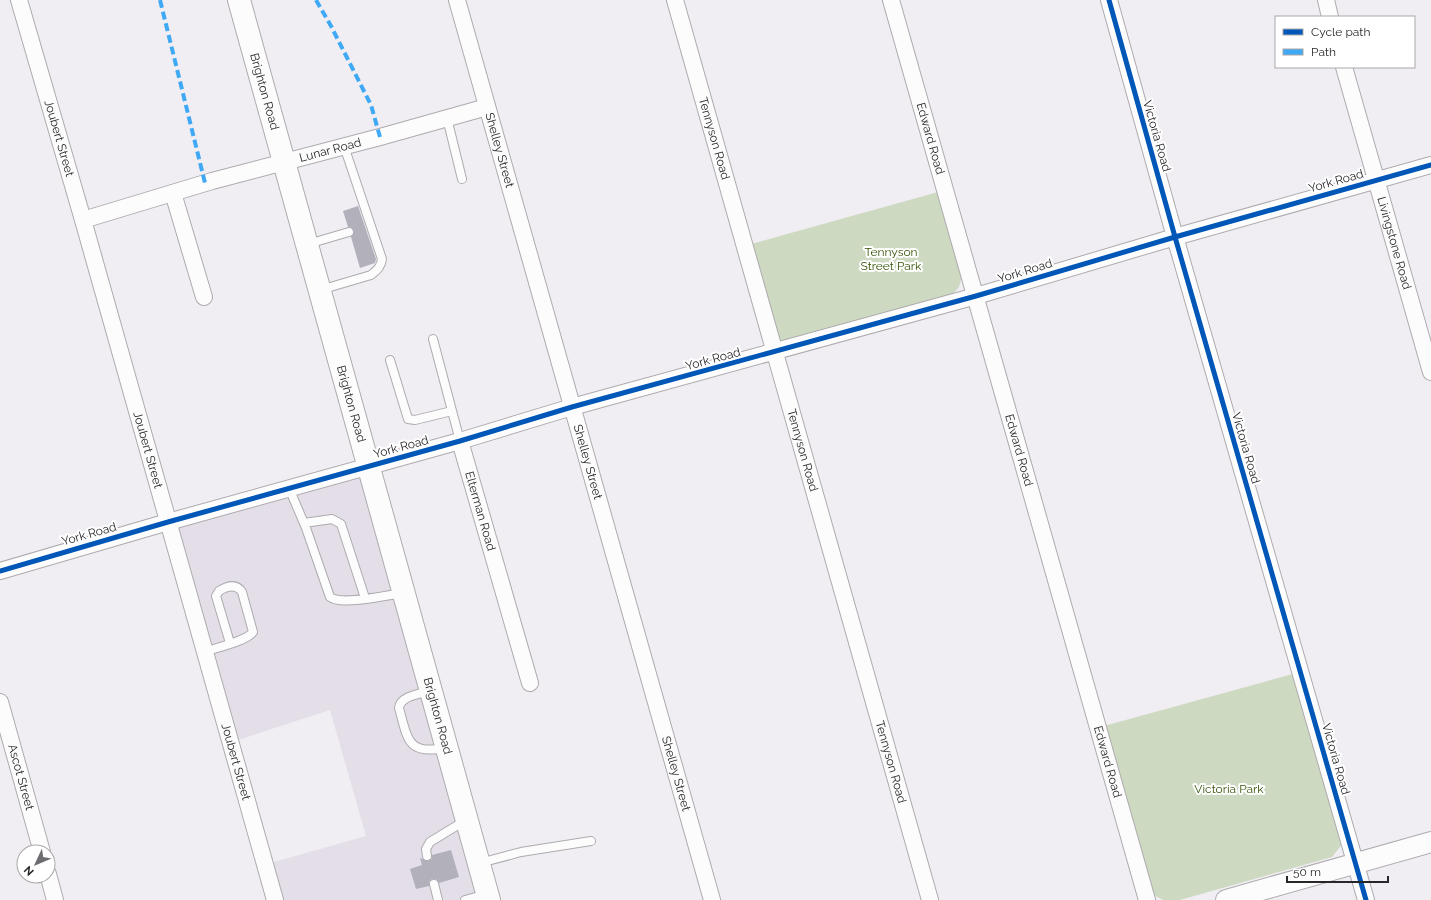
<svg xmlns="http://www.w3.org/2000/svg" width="1431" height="900" font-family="Raleway,sans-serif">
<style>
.built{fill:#e4dee8}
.green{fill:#ced9c2}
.building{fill:#b1b0bb}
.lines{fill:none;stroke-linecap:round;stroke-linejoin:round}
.service-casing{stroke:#adabae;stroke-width:10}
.minor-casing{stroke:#adabae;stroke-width:18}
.tertiary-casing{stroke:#adabae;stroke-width:22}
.secondary-casing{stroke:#adabae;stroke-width:24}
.service{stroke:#fdfcfd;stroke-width:8}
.minor{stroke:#fdfcfd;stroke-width:16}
.tertiary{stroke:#fdfcfd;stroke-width:20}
.secondary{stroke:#fdfcfd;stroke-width:22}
.quiet{stroke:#3fa9f5;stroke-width:4;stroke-dasharray:8 4;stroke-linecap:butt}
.cycleway-casing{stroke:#fff;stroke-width:8}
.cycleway{stroke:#0057b8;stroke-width:5}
.labels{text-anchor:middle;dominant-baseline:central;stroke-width:4;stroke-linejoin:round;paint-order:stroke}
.street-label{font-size:12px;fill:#282629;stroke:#fff}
.park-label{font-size:12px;fill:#365205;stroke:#fff}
</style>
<rect width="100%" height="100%" fill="#f1eef3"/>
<path class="built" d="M368 467 488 900H277L267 864 366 836 330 710 232 742 168 522Z"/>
<path class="green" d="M938 192 962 276 959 287 951 296 784 341 779 339 748 245Z
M1296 673 1344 842 1332 857 1180 900H1163L1152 894 1104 726Z"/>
<path class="building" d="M358 206 376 259 375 263 360 268 351 237 354 231 352 228 348 227 343 211Z
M451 850 459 877 439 883 436 879H432L429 882V886L416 889 410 869 422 865 420 858 428 861 432 858V855Z"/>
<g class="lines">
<defs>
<path id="service" d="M447 118 462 179
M308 244 349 232
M320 290 371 275C377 270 381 267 382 259L344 146
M433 339 460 441
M390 360 408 419 415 420 452 411
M289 488 306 528 330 597C342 606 387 595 403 593
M304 523 332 519 341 524 365 598
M204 652C215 648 247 641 253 632L242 592C236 583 227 586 219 591L216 596 230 643
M430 691C420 694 400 696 399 708 408 740 407 755 446 748
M427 856 426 849 430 842 466 820
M480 863 521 852 591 841
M434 884 438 900
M465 900 487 894"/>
<g id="minor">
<path id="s1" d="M19 0 83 220 275 900"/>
<path id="s2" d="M457 0 712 900"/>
<path id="s3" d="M675 0 930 900"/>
<path id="s4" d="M891 0 1147 900"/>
<path d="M1109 0 1175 237 1366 900"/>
<path d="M1326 0 1330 17"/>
<path id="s5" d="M1344 67 1431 372"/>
<path d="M173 193 204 297"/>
<path id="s6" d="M83 220 212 181 380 137 487 107"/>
<path id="s7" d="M460 441 530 683"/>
<path d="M0 571 168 522 460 441 572 407 976 296 1175 237 1431 165"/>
<path id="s8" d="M0 702 42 852"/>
<path d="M48 874 55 900"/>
</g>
<path id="tertiary" d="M1226 900 1431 842"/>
<g id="secondary">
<path id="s9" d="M239 0 489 900"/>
</g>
</defs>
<use href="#service" class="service-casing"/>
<use href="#minor" class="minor-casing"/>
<use href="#tertiary" class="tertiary-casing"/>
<use href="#secondary" class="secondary-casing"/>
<use href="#service" class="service"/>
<use href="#minor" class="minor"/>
<use href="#tertiary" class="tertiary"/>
<use href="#secondary" class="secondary"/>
<path class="quiet" d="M160 0 205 183
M316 0 331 26 371 105 380 137"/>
<defs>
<path id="cycleway" d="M1109 0 1175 237 1366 900
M0 571 168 522 460 441 572 407 976 296 1175 237 1431 165"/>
</defs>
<use href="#cycleway" class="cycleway-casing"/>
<use href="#cycleway" class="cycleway"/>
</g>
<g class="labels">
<g class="street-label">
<text stroke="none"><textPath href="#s9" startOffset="95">Brighton Road</textPath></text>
<text transform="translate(1157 136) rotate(74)">Victoria Road</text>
<text stroke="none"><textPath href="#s1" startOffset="144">Joubert Street</textPath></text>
<text stroke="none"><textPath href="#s3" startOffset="144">Tennyson Road</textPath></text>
<text stroke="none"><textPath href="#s4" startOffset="144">Edward Road</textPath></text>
<text stroke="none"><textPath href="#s6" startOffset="257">Lunar Road</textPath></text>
<text stroke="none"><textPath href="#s2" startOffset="156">Shelley Street</textPath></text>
<text transform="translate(1336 181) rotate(-16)">York Road</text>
<text stroke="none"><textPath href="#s5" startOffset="183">Livingstone Road</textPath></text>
<text transform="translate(1025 271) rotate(-17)">York Road</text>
<text transform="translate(713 359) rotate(-15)">York Road</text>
<text stroke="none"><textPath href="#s9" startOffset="419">Brighton Road</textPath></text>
<text transform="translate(401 447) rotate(-15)">York Road</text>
<text transform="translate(1246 448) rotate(74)">Victoria Road</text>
<text stroke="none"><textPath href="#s1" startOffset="468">Joubert Street</textPath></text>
<text stroke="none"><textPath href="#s3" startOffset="468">Tennyson Road</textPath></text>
<text stroke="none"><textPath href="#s4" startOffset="468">Edward Road</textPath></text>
<text stroke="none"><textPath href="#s2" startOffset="480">Shelley Street</textPath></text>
<text stroke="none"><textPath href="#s7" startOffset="73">Elterman Road</textPath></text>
<text transform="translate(89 534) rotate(-16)">York Road</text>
<text stroke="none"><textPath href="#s9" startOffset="743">Brighton Road</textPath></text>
<text transform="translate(1336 759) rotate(74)">Victoria Road</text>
<text stroke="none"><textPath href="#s1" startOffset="792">Joubert Street</textPath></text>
<text stroke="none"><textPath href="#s3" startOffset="792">Tennyson Road</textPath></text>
<text stroke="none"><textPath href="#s4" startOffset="792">Edward Road</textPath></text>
<text stroke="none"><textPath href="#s2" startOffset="804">Shelley Street</textPath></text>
<text stroke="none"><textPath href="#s8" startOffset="78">Ascot Street</textPath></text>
</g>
<g class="park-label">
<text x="891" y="252">Tennyson<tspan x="891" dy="14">Street Park</tspan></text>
<text x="1229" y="789">Victoria Park</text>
</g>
</g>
<rect x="1275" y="16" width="140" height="52" fill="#ffffff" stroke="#a9a8a9"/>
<rect x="1283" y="29" width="20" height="6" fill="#0057b8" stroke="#a9a8a9"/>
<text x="1311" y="36" font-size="12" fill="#282629">Cycle path</text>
<rect x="1283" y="49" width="20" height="6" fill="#3fa9f5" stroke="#a9a8a9"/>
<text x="1311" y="56" font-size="12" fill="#282629">Path</text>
<g transform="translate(36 864) rotate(226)"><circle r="19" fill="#ffffff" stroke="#a9a8a9"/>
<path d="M0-3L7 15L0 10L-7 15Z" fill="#6e6c70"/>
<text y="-6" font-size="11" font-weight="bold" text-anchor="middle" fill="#282629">N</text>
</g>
<path d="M1287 876v6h101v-6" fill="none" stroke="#282629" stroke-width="2"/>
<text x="1293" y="876" font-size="12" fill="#282629" stroke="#ffffff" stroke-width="3" paint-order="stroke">50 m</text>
</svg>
